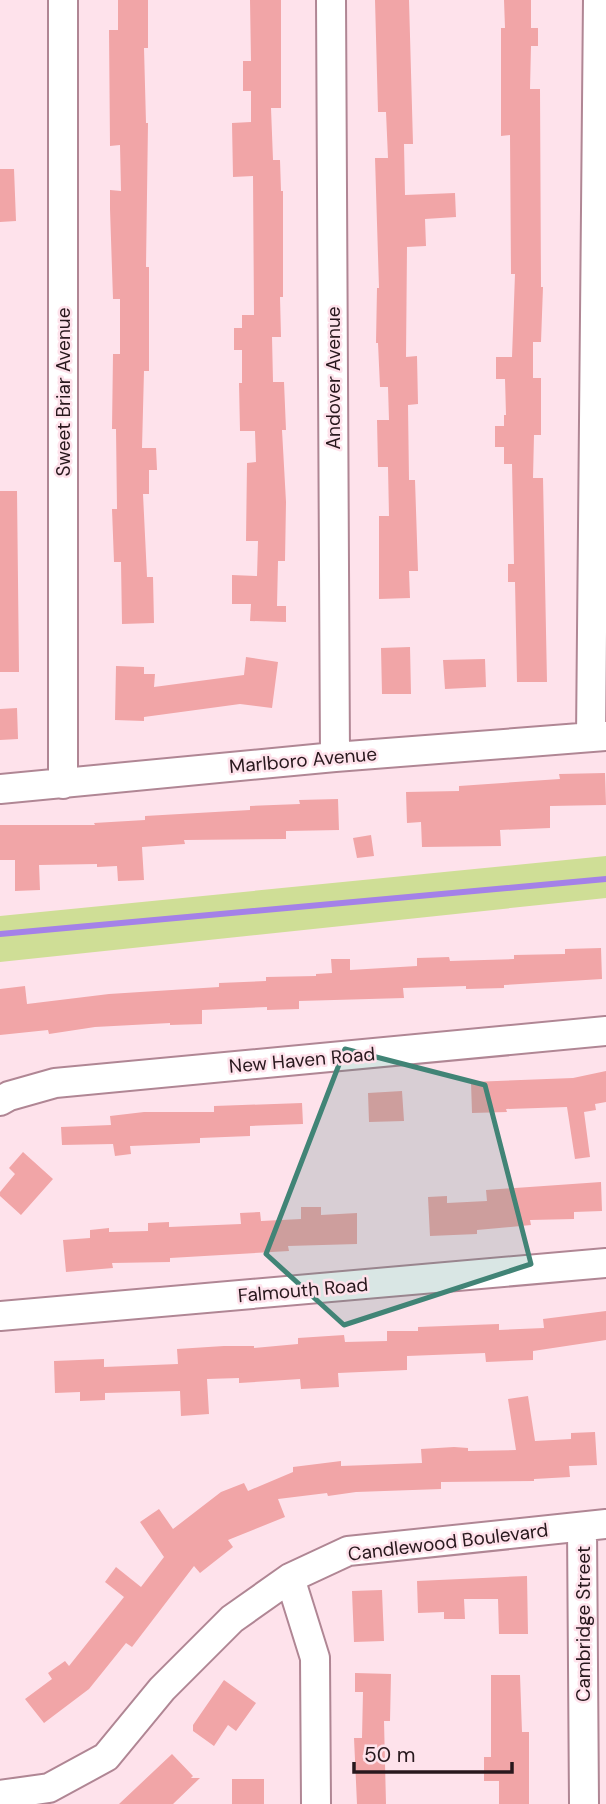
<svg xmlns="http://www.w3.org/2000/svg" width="606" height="1804" font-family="'DM Sans',sans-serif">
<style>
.green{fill:#cfde96}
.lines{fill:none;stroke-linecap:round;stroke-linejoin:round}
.stream{stroke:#a481e8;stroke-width:6}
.building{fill:#f1a5a7}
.minor-casing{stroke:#b08694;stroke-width:32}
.minor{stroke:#fff;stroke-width:28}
.marked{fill:#418476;fill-opacity:0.2;stroke:#418476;stroke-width:5;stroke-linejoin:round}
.labels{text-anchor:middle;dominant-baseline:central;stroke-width:5;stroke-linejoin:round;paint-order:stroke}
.street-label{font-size:19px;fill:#28181d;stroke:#fee2eb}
</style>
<rect width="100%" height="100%" fill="#fee2eb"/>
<path class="green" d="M606 856V898L0 962V916Z"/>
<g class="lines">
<path class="stream" d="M0 934 606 879"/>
</g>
<path class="building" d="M118 0H148V48H144L146 123H148L146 267H149V371H144L142 448H156L157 470H149V494H143L147 577H153L154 623 122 624 121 562H114L112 509H117L116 429H112L113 354H120V299H113L110 209V190L121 191 120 145 110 146 109 30H118Z
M250 0H281V108H271L273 160H280L281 191H283V297H280L281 337H272L273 382H284L286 430H282L286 502 285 561H278L277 606H286V622L250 621 251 604H232V575L257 576 258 541H246L247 463 256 462 255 431H240L239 383H242V350H234V328H242V315H254L253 176 233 177 232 123 251 122V91H243V61H251Z
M375 0H409L413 144H404L405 195 455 193 456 217 425 219 426 246 407 247 406 357 417 356 418 404 408 405 409 480H415L418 571H409L410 598 379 599V516H389L388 467H378L377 420H389L388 387H380L378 343H376L377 288H379L375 158H388L386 112H378Z
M504 0H531V28H538V46H531L530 89H540L541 287H543L541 342H533V378H541V435H534L533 478H543L547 682H517L515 582H508V564H514L512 464H504V447H495V426H504V415H506L505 379H496V357H512L515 274H511L510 135 501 136V28H505Z
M0 169H14L16 221 0 222Z
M0 491H17L19 672H0Z
M410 647 411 694H382L381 648Z
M246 657 278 662 272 708 240 704 144 717V721L115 720 116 666 144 667V674H155L154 687 244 675Z
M485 659 486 687 445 689 443 660Z
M17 708 18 739 0 740V709Z
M605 773 606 805 550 806V828L500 830 501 846 422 847 421 822 407 823 406 792 459 791V786L560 779 559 774Z
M338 799 339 830 286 831V839L184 840 185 844 142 847 144 880 118 881 117 866 97 867V864L39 865 40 890 15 891V860H0V825H95L94 823 145 820V816L250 810V806L300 804 299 800Z
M371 835 374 856 357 858 353 838Z
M601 948 602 979 504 985V988L466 989V986L403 988 404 998 299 1001V1009L267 1010V1007L202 1010V1024L170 1025V1023L95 1027 49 1034 48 1030 0 1035V989L25 986 27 1004 109 994 219 987V983L266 981V977L316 976V974L332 973 331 959H350V970L417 966V958L449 957 450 961 514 959V955L565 954V949Z
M606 1071V1102L595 1104 596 1110 584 1112 590 1157 575 1159 567 1107 506 1109 507 1112 472 1113 471 1082 573 1078Z
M402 1091 404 1121 369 1122 368 1093Z
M302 1103 303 1124 250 1126V1136L200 1138V1143L130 1146 131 1154 115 1156 113 1144 62 1145 61 1127 111 1125 110 1116 144 1112H214V1106Z
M23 1152 53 1179 21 1215 0 1196V1192L15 1174 9 1168Z
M601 1182 602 1211 574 1212V1219L530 1220 531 1225 477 1230V1234L430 1236 428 1197 447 1196V1203L487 1201 486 1190Z
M301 1207H321V1215L357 1213V1244L288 1246 289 1251 170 1258V1262L112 1263 113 1268 66 1272 63 1240 90 1238V1230L109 1228V1232L148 1231V1223L169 1222V1227L241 1224 240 1213 260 1212 261 1221 301 1219Z
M606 1311V1340L533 1351V1360L486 1362 485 1353 407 1356V1370L338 1373 339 1387 301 1389 300 1379 239 1383V1378L207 1379 209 1414 181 1416 180 1391 105 1393V1400L80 1401V1392L55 1393 54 1361 104 1359V1367L178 1364 177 1349 224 1346H254V1348L298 1344V1338L344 1335 345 1342 387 1341V1331H418V1327L499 1324V1330L544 1328 543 1319Z
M528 1396 535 1441 571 1439V1433L595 1432 597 1465 569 1466 570 1477 534 1479V1481L441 1482V1489L356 1492 328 1496 327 1493 278 1499 285 1517 228 1540 233 1547 200 1573 194 1566 132 1647 126 1643 89 1689 44 1723 25 1699 52 1679 48 1673 65 1661 69 1666 124 1597 105 1582 116 1567 141 1587 164 1557 140 1522 159 1509 173 1529 221 1492 244 1483 248 1491 293 1472V1467L341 1461V1466L422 1463 421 1449 454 1447 468 1448V1451L516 1450 508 1399Z
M527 1576 528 1634H499L498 1599H464L465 1619H444V1612L418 1613 417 1581Z
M382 1590 384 1641 354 1642 352 1591Z
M355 1673 391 1674 390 1721H384L386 1804H357L354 1738H362L363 1692H355Z
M491 1675H520L522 1732H529V1804H499V1781H484V1757H491Z
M224 1680 256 1703 236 1731 228 1725 214 1746 193 1731V1725Z
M172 1754 193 1776 191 1778H200L173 1804H119Z
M232 1779H264V1804H232Z"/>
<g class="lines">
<defs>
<path id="minor" d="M63 0V784
M331 0 335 757
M591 737 598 0
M0 789 335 757 606 736
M0 1101 9 1096 55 1083 606 1031
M0 1316 606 1263
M582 1527 584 1804
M290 1578 315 1658 316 1804
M0 1795 49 1788 106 1757 162 1689 232 1619 290 1578 348 1551 606 1524"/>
</defs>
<use href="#minor" class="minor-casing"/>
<use href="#minor" class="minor"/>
</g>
<path class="marked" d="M345 1049 485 1085 531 1264 344 1325 266 1254Z"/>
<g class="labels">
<g class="street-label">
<text transform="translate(333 378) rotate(-90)">Andover Avenue</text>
<text transform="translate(63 392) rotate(-90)">Sweet Briar Avenue</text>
<text transform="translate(303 760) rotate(-5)">Marlboro Avenue</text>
<text transform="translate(302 1060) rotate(-5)">New Haven Road</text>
<text transform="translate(303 1290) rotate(-5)">Falmouth Road</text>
<text transform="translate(448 1542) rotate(-7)">Candlewood Boulevard</text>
<text transform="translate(583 1624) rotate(-90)">Cambridge Street</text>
</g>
</g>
<path d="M354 1762v10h158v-10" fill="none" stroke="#28181d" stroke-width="3.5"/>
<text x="364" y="1762" font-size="21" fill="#28181d" stroke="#fee2eb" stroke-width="5" paint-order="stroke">50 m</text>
</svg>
